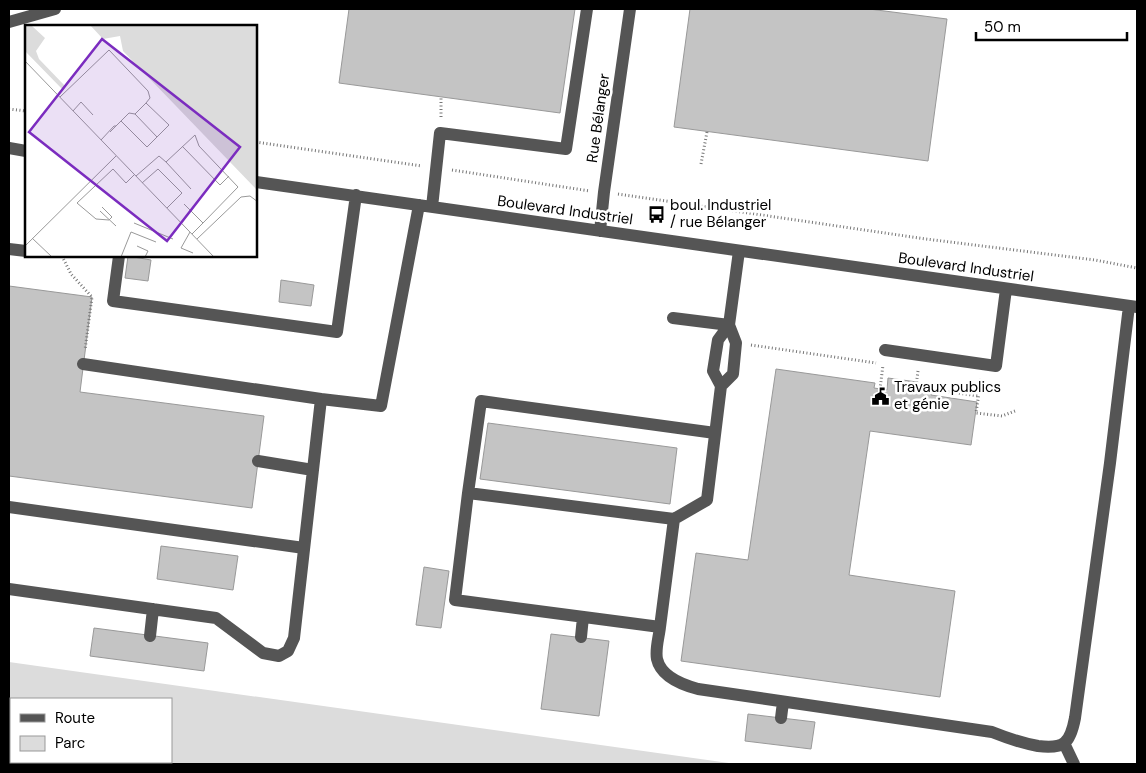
<svg xmlns="http://www.w3.org/2000/svg" width="1146" height="773" font-family="'DM Sans',sans-serif">
<style>
.green{fill:#dcdcdc;fill-rule:evenodd}
.building{fill:#c4c4c4;stroke:#999}
.lines{fill:none;stroke-linecap:round;stroke-linejoin:round}
.path{stroke:#777;stroke-width:3;stroke-dasharray:1 2.5;stroke-linecap:butt}
.minor{stroke:#555;stroke-width:12}
.labels{text-anchor:middle;dominant-baseline:central;stroke-width:5;stroke-linejoin:round;paint-order:stroke}
.street-label{font-size:15px;fill:#000;stroke:#fff}
.poi-label{font-size:15px;fill:#000;stroke:#fff;text-anchor:start}
.inset-road{fill:none;stroke:#999;stroke-width:1}
.view{fill:#7b2cbf;fill-opacity:0.15;stroke:#7b2cbf;stroke-width:2.5}
.inset-edge{fill:none;stroke:#000;stroke-width:2.5}
</style>
<rect width="100%" height="100%" fill="#fff"/>
<path class="green" d="M9 662 736 764H9ZM11 699H171V762H11Z"/>
<path class="building" d="M349 9H575L560 113 339 83Z
M690 9H869L947 19 928 161 674 127Z
M128 256 151 260 148 281 125 278Z
M281 280 314 285 311 306 279 302Z
M9 286 92 297 80 392 264 416 252 508 9 476Z
M776 369 875 383 874 388 887 390 888 378 917 382 916 387 931 389V395L977 402 971 445 870 431 849 575 955 591 940 697 681 661 696 553 748 560Z
M488 423 677 448 670 504 480 479Z
M161 546 238 556 233 590 157 579Z
M424 567 449 571 441 628 416 625Z
M94 628 208 643 204 671 90 656Z
M551 634 609 641 599 716 541 709Z
M748 714 815 722 811 749 745 741Z"/>
<g class="lines">
<path class="path" d="M9 109 26 111
M441 117V97
M256 142 422 166
M701 164 707 132
M452 170 590 191
M618 194 926 239 1095 260 1137 268
M62 256 71 274 92 297 85 350
M751 345 876 363
M918 371 916 387 978 396
M981 379 976 413 1002 416 1015 411
M880 389 883 365"/>
<path class="minor" d="M9 22 55 9
M9 148 26 151
M256 182 1137 307
M432 207 440 133 566 149 587 9
M600 231 604 192 630 9
M9 249 26 251
M119 256 113 301 337 332 356 195
M673 318 729 325
M729 325 718 340 713 371 721 386 733 374 736 343 729 325 739 251
M885 350 996 366 1006 289
M83 364 321 399
M715 433 481 401 468 493 674 519 707 500 721 386
M258 461 313 470
M468 493 455 600 660 627 674 519
M9 507 304 548
M9 589 216 618 263 653 279 656 288 651 294 638 321 399 381 406 419 205
M660 627C659 637 655 649 657 659 661 677 683 685 698 689L992 732C1007 738 1021 743 1038 746 1064 749 1070 744 1075 718L1110 463 1129 306
M150 636 153 609
M581 637 583 617
M781 718 783 702
M1064 743 1074 764"/>
</g>
<defs>
<symbol id="bus-bare" viewBox="-9 -9 18 18"><path d="M-5-6H5V4H4V6H2V4H-2V6H-4V4H-5ZM-3.5-4V0h7V-4ZM-3.5 1.2v1.5H-2V1.2ZM2 1.2v1.5H3.5V1.2Z" fill="#000" stroke="#fff" stroke-width="2.5" paint-order="stroke"/></symbol>
<symbol id="civic-bare" viewBox="-9 -9 18 18"><path d="M-.6-6.5H3V-4.5H.6V-3L4-1V1h2V6H-6V1h2V-1L-.6-3ZM-1.2 2.5V6h2.4V2.5Z" fill="#000" stroke="#fff" stroke-width="2.5" paint-order="stroke"/></symbol>
</defs>
<g fill-rule="evenodd">
<use href="#bus-bare" x="644" y="202" width="25" height="25"/>
<use href="#civic-bare" x="868" y="384" width="25" height="25"/>
</g>
<g class="labels">
<g class="street-label">
<text transform="translate(598 118) rotate(-82)">Rue Bélanger</text>
<text transform="translate(565 210) rotate(8)">Boulevard Industriel</text>
<text transform="translate(966 267) rotate(8)">Boulevard Industriel</text>
</g>
<g class="poi-label">
<text x="670" y="205">boul. Industriel<tspan x="670" dy="17">/ rue Bélanger</tspan></text>
<text x="894" y="387">Travaux publics<tspan x="894" dy="17">et génie</tspan></text>
</g>
</g>
<g transform="translate(25 25)">
<rect width="232" height="232" fill="#fff"/>
<path d="M0 0 7 1 20 13 11 26 14 34 40 61 37 64 0 26ZM65 0H232V165L98 26 95 11 78 14Z" fill="#dcdcdc"/>
<path class="inset-road" d="M0 36 189 232M35 72 84 25 123 66 125 73 121 78M48 86 56 77 68 90M110 89 121 78 144 100 132 112M91 101 104 88 110 89 132 112 122 122 96 96M76 115 89 101H91L85 107M157 121 195 160 204 151M141 137 166 164M111 151 134 131 141 137 170 110 174 121 213 162 178 198M117 158 133 144 157 168 142 183M159 179 178 198 167 209M77 182 87 192 84 195 71 194 52 178 88 144 101 158 109 150M75 186 91 201M109 198 148 214M165 207 156 223 168 228M7 213 27 232M172 214 216 172 225 171 233 177M0 221 91 131M112 221 123 226 120 232M96 232 106 207 131 217"/>
<path class="view" d="M77 14 215 122 142 216 4 107Z"/>
<rect width="232" height="232" class="inset-edge"/>
</g>
<rect width="1146" height="773" fill="none" stroke="#000000" stroke-width="20"/>
<rect x="10" y="698" width="162" height="65" fill="#ffffff" stroke="#999999"/>
<rect x="20" y="714" width="25" height="8" fill="#555555" stroke="#999999"/>
<text x="55" y="723" font-size="15" fill="#000000">Route</text>
<rect x="20" y="736" width="25" height="15" fill="#dcdcdc" stroke="#999999"/>
<text x="55" y="748" font-size="15" fill="#000000">Parc</text>
<path d="M976 32v8h151v-8" fill="none" stroke="#000000" stroke-width="2.5"/>
<text x="984" y="32" font-size="15" fill="#000000" stroke="#ffffff" stroke-width="4" paint-order="stroke">50 m</text>
</svg>
